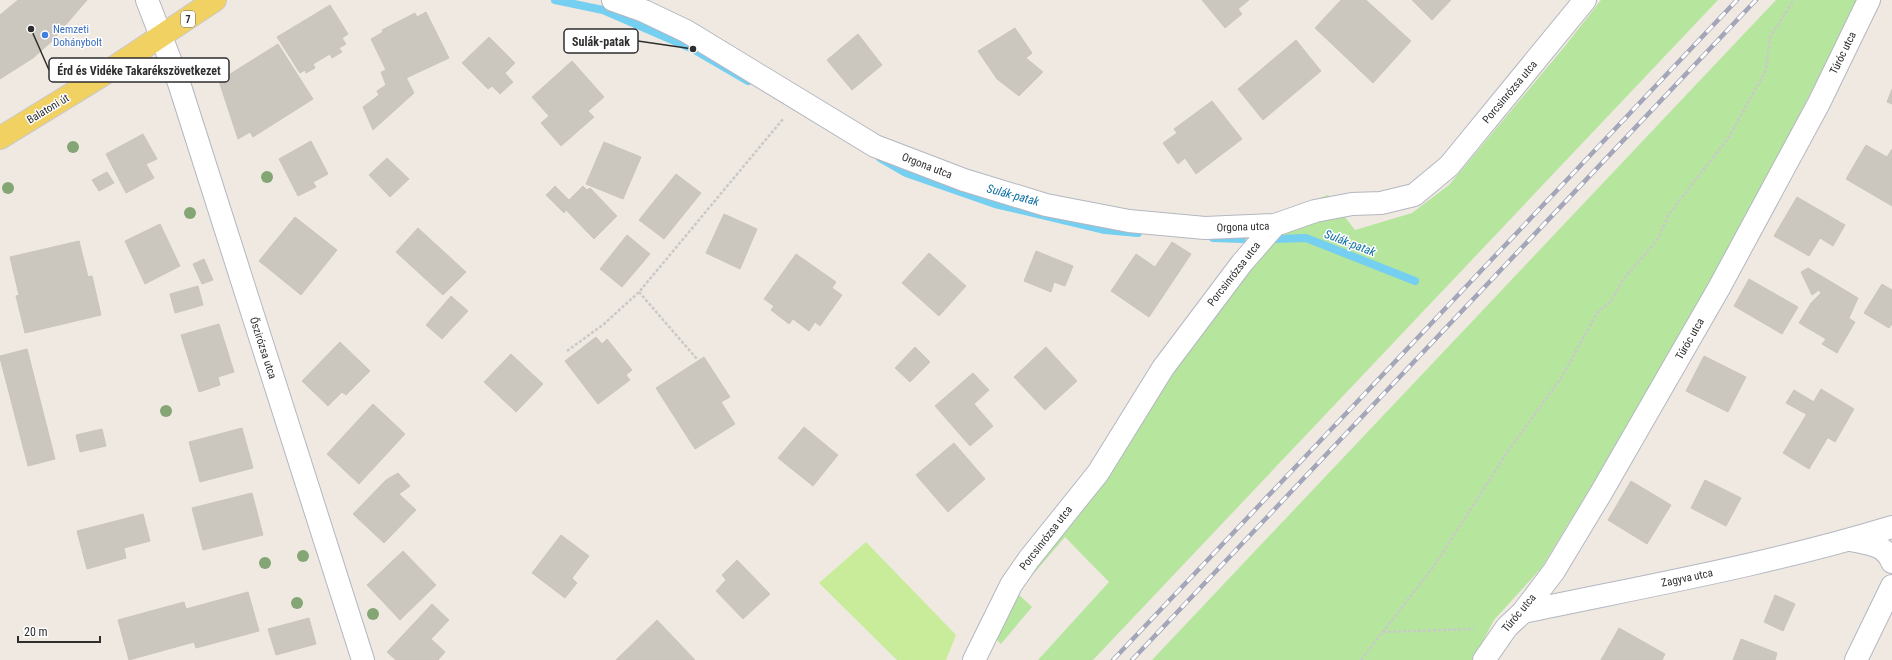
<svg xmlns="http://www.w3.org/2000/svg" width="1892" height="660" font-family="'Roboto Condensed',sans-serif">
<style>
.green{fill:#b6e59e}
.pitch{fill:#c9ec9a}
.lines{fill:none;stroke-linecap:round;stroke-linejoin:round}
.stream{stroke:#75cff0;stroke-width:8}
.building{fill:#cbc7bf;stroke:#cbc5ba}
.minor-casing{stroke:#b4b7c1;stroke-width:24}
.primary-casing{stroke:#c9c9c9;stroke-width:24}
.path{stroke:#c9c9c9;stroke-width:2.5;stroke-dasharray:3 2;stroke-linecap:butt}
.minor{stroke:#fff;stroke-width:22}
.primary{stroke:#f2d163;stroke-width:22}
.rail-casing{stroke:#a3a6b8;stroke-width:4.5}
.rail{stroke:#fff;stroke-width:3;stroke-dasharray:9;stroke-linecap:butt}
.tree{fill:#84a574}
.shop-dot{fill:#3f7fe0;stroke:#fff;stroke-width:1.5}
.labels{text-anchor:middle;dominant-baseline:central;stroke-width:3;stroke-linejoin:round;paint-order:stroke}
.shield{fill:#fff;stroke:#6d6d6d;stroke-width:1}
.shield-label{font-size:10px;font-weight:bold;fill:#2e2e2e}
.shop-label{font-size:11px;fill:#366cbe;stroke:#fff;text-anchor:start}
.street-label{font-size:11px;fill:#2e2e2e;stroke:#fff}
.water-label{font-size:12px;font-style:italic;fill:#0d6fa3;stroke:#fff}
.leader{fill:none;stroke:#2e2e2e;stroke-width:1.5}
.callout-dot{fill:#2e2e2e;stroke:#fff;stroke-width:1.5}
.callout{fill:#fff;stroke:#2e2e2e;stroke-width:1.5}
.callout-label{font-size:12px;text-anchor:middle;font-weight:bold;fill:#2e2e2e}
</style>
<rect width="100%" height="100%" fill="#efe9e1"/>
<path class="green" d="M1601 0H1718L1093 660H1038L1109 582 1065 537 1017 593 1032 607 1001 644 993 636 1022 576 1271 216 1328 195 1355 230 1412 213 1449 185 1565 46Z
M1776 0H1858L1742 227 1684 334 1542 567 1494 620 1473 660H1152Z"/>
<path class="pitch" d="M866 542 956 635 946 660H897L819 583Z"/>
<g class="lines">
<path class="stream" d="M555 0 603 10 693 49 748 81
M880 158 906 173 995 204 1105 230 1138 233
M1213 238 1242 239
M1275 239 1306 238 1415 281"/>
</g>
<path class="building" d="M18 0H87L51 42 33 58 0 79V15Z
M1202 0H1249L1238 9 1242 14 1225 28Z
M1341 0H1366L1411 41 1373 83 1315 28Z
M1412 0H1451L1432 20Z
M330 5 348 34 342 38 346 44 339 48 342 52 332 58 330 54 313 64 315 68 306 73 305 70 300 73 277 37Z
M426 12 449 58 406 78 382 30 415 13 417 17Z
M1015 28 1032 53 1026 58 1043 72 1019 96 997 79 978 51Z
M383 32 414 93 373 130 363 107 379 95 377 91 386 85 381 72 386 70 371 39Z
M858 34 882 65 852 90 827 60Z
M489 37 515 63 505 73 513 82 500 94 492 86 488 89 462 63Z
M1296 40 1321 71 1263 120 1238 89Z
M278 44 313 99 253 137 250 132 238 139 219 81Z
M572 61 604 97 588 111 594 117 561 146 541 123 549 116 532 97Z
M1892 89V104L1887 102Z
M1212 101 1242 139 1196 174 1185 158 1178 164 1163 143 1177 133 1174 129Z
M143 134 157 159 146 164 154 178 126 193 106 154Z
M311 141 328 174 313 182 316 187 298 196 279 159Z
M604 142 641 157 623 199 586 184Z
M1866 145 1887 157 1892 149V206L1846 179Z
M387 158 409 179 390 197 369 175Z
M107 172 114 183 99 191 92 180Z
M676 174 701 193 664 239 639 220Z
M555 186 569 200 583 186 587 190 590 188 617 216 594 239 566 210 564 213 546 195Z
M1797 197 1845 225 1833 246 1820 238 1809 256 1774 236Z
M724 214 757 229 740 269 706 253Z
M295 217 337 250 301 295 259 261Z
M160 224 180 266 145 284 125 241Z
M418 228 466 272 443 295 396 252Z
M627 235 650 254 622 287 600 269Z
M79 241 88 277 92 276 101 315 25 333 16 296 19 295 10 257Z
M1172 242 1191 254 1149 317 1111 291 1136 254 1155 267Z
M1036 251 1073 266 1065 286 1054 282 1051 292 1024 281Z
M929 253 966 286 939 316 902 283Z
M796 254 836 282 832 288 842 295 820 326 815 322 809 331 793 319 789 324 771 310 774 306 764 299Z
M204 259 213 280 202 284 193 264Z
M1808 268 1858 298 1849 318 1840 313 1837 318 1811 303 1821 293 1819 290 1812 295 1801 272Z
M1749 279 1798 307 1782 334 1734 306Z
M1882 284 1892 290V324L1889 328 1864 313Z
M198 286 203 305 175 313 170 294Z
M451 296 468 311 442 339 426 325Z
M1811 303 1837 318 1840 313 1855 322 1837 353 1822 344 1826 339 1799 323Z
M219 324 234 372 218 377 220 385 199 392 181 335Z
M596 337 602 344 607 339 632 370 626 375 630 380 598 404 565 361Z
M340 342 370 371 346 395 342 392 328 406 302 381Z
M915 347 930 362 910 382 895 368Z
M1046 347 1077 381 1045 410 1014 377Z
M27 349 55 459 28 466 0 358V356Z
M511 354 543 384 516 412 484 382Z
M1704 356 1746 377 1728 412 1686 391Z
M704 357 730 397 721 402 735 424 695 449 656 388Z
M973 373 989 390 974 404 993 426 970 446 935 406Z
M1821 389 1854 409 1835 442 1802 422Z
M1794 390 1814 402 1806 414 1786 403Z
M373 404 405 434 359 484 327 454Z
M1802 422 1828 437 1809 469 1783 453Z
M804 427 838 455 813 486 778 458Z
M242 428 253 468 200 482 189 442Z
M102 429 106 446 80 452 76 435Z
M954 443 985 479 948 512 916 475Z
M398 473 410 486 399 494 416 510 384 543 353 514 386 480Z
M1705 480 1741 498 1726 526 1691 508Z
M1631 481 1671 505 1647 544 1608 520Z
M252 493 263 535 203 550 192 508Z
M143 514 150 541 124 548 126 558 87 569 77 531Z
M561 535 589 556 572 578 577 583 565 598 532 573Z
M403 551 436 585 400 620 367 585Z
M737 560 770 594 743 619 716 591 726 580 722 575Z
M248 592 259 631 196 648 194 642 129 660 118 620 184 602 186 609Z
M1775 595 1795 604 1783 631 1764 622Z
M432 604 449 620 431 639 445 652 438 660H396L387 652Z
M309 618 316 644 276 655 268 629Z
M657 620 695 660H616Z
M1619 628 1665 654 1662 660H1601Z
M1741 639 1777 653 1775 660H1733Z"/>
<g class="lines">
<defs>
<path id="minor" d="M147 0 179 83 363 660
M613 0 644 11 686 31 875 146 964 180 1046 205 1129 221 1205 228 1275 225
M1851 540C1868 544 1885 544 1892 562
M1523 612C1646 586 1771 564 1892 527
M974 660 1011 585 1029 559 1098 473 1163 368 1242 263 1275 225 1315 211 1352 204 1381 203 1414 195 1449 166 1585 0
M1484 660 1507 627 1523 612 1554 571 1601 493 1719 288 1819 103 1869 0
M1856 660 1892 586"/>
<path id="primary" d="M0 138 101 76 215 0"/>
</defs>
<use href="#minor" class="minor-casing"/>
<use href="#primary" class="primary-casing"/>
<path class="path" d="M639 292 697 359
M567 351 604 324 639 292 783 119
M1383 632 1474 629
M1361 660 1434 566 1508 451 1561 378 1597 313 1612 300 1622 281 1657 240 1669 214 1729 137 1766 70 1770 37 1794 0"/>
<use href="#minor" class="minor"/>
<use href="#primary" class="primary"/>
<defs>
<path id="rail" d="M1113 660 1737 0
M1132 660 1756 0"/>
</defs>
<use href="#rail" class="rail-casing"/>
<use href="#rail" class="rail"/>
</g>
<g class="tree">
<circle cx="73" cy="147" r="6"/>
<circle cx="267" cy="177" r="6"/>
<circle cx="8" cy="188" r="6"/>
<circle cx="190" cy="213" r="6"/>
<circle cx="166" cy="411" r="6"/>
<circle cx="303" cy="556" r="6"/>
<circle cx="265" cy="563" r="6"/>
<circle cx="297" cy="603" r="6"/>
<circle cx="373" cy="614" r="6"/>
</g>
<circle class="shop-dot" cx="45" cy="35" r="4"/>
<g class="labels">
<rect class="shield" x="181" y="11" width="14" height="16" rx="3"/>
<g class="shield-label">
<text x="188" y="19">7</text>
</g>
<g class="shop-label">
<text x="53" y="29">Nemzeti<tspan x="53" dy="13">Dohánybolt</tspan></text>
</g>
<g class="street-label">
<text transform="translate(1843 53) rotate(-64)">Túróc utca</text>
<text transform="translate(1510 92) rotate(-50)">Porcsinrózsa utca</text>
<text transform="translate(48 109) rotate(-31)">Balatoni út</text>
<text transform="translate(927 166) rotate(21)">Orgona utca</text>
<text transform="translate(1243 227) rotate(-2)">Orgona utca</text>
<text transform="translate(1234 274) rotate(-52)">Porcsinrózsa utca</text>
<text transform="translate(1690 339) rotate(-60)">Túróc utca</text>
<text transform="translate(263 348) rotate(72)">Őszirózsa utca</text>
<text transform="translate(1046 538) rotate(-52)">Porcsinrózsa utca</text>
<text transform="translate(1687 578) rotate(-12)">Zagyva utca</text>
<text transform="translate(1519 613) rotate(-50)">Túróc utca</text>
</g>
<g class="water-label">
<text transform="translate(1013 195) rotate(15)">Sulák-patak</text>
<text transform="translate(1350 243) rotate(21)">Sulák-patak</text>
</g>
</g>
<path class="leader" d="M693 49L638 41M31 29L49 70"/>
<g class="callout-dot">
<circle cx="693" cy="49" r="4"/>
<circle cx="31" cy="29" r="4"/>
</g>
<g class="callout">
<rect x="564" y="29" width="74" height="24" rx="4"/>
<rect x="49" y="58" width="180" height="24" rx="4"/>
</g>
<g class="callout-label">
<text x="601" y="46">Sulák-patak</text>
<text x="139" y="75">Érd és Vidéke Takarékszövetkezet</text>
</g>
<path d="M18 636v6h82v-6" fill="none" stroke="#2e2e2e" stroke-width="2"/>
<text x="24" y="636" font-size="12" fill="#2e2e2e" stroke="#ffffff" stroke-width="3" paint-order="stroke">20 m</text>
</svg>
